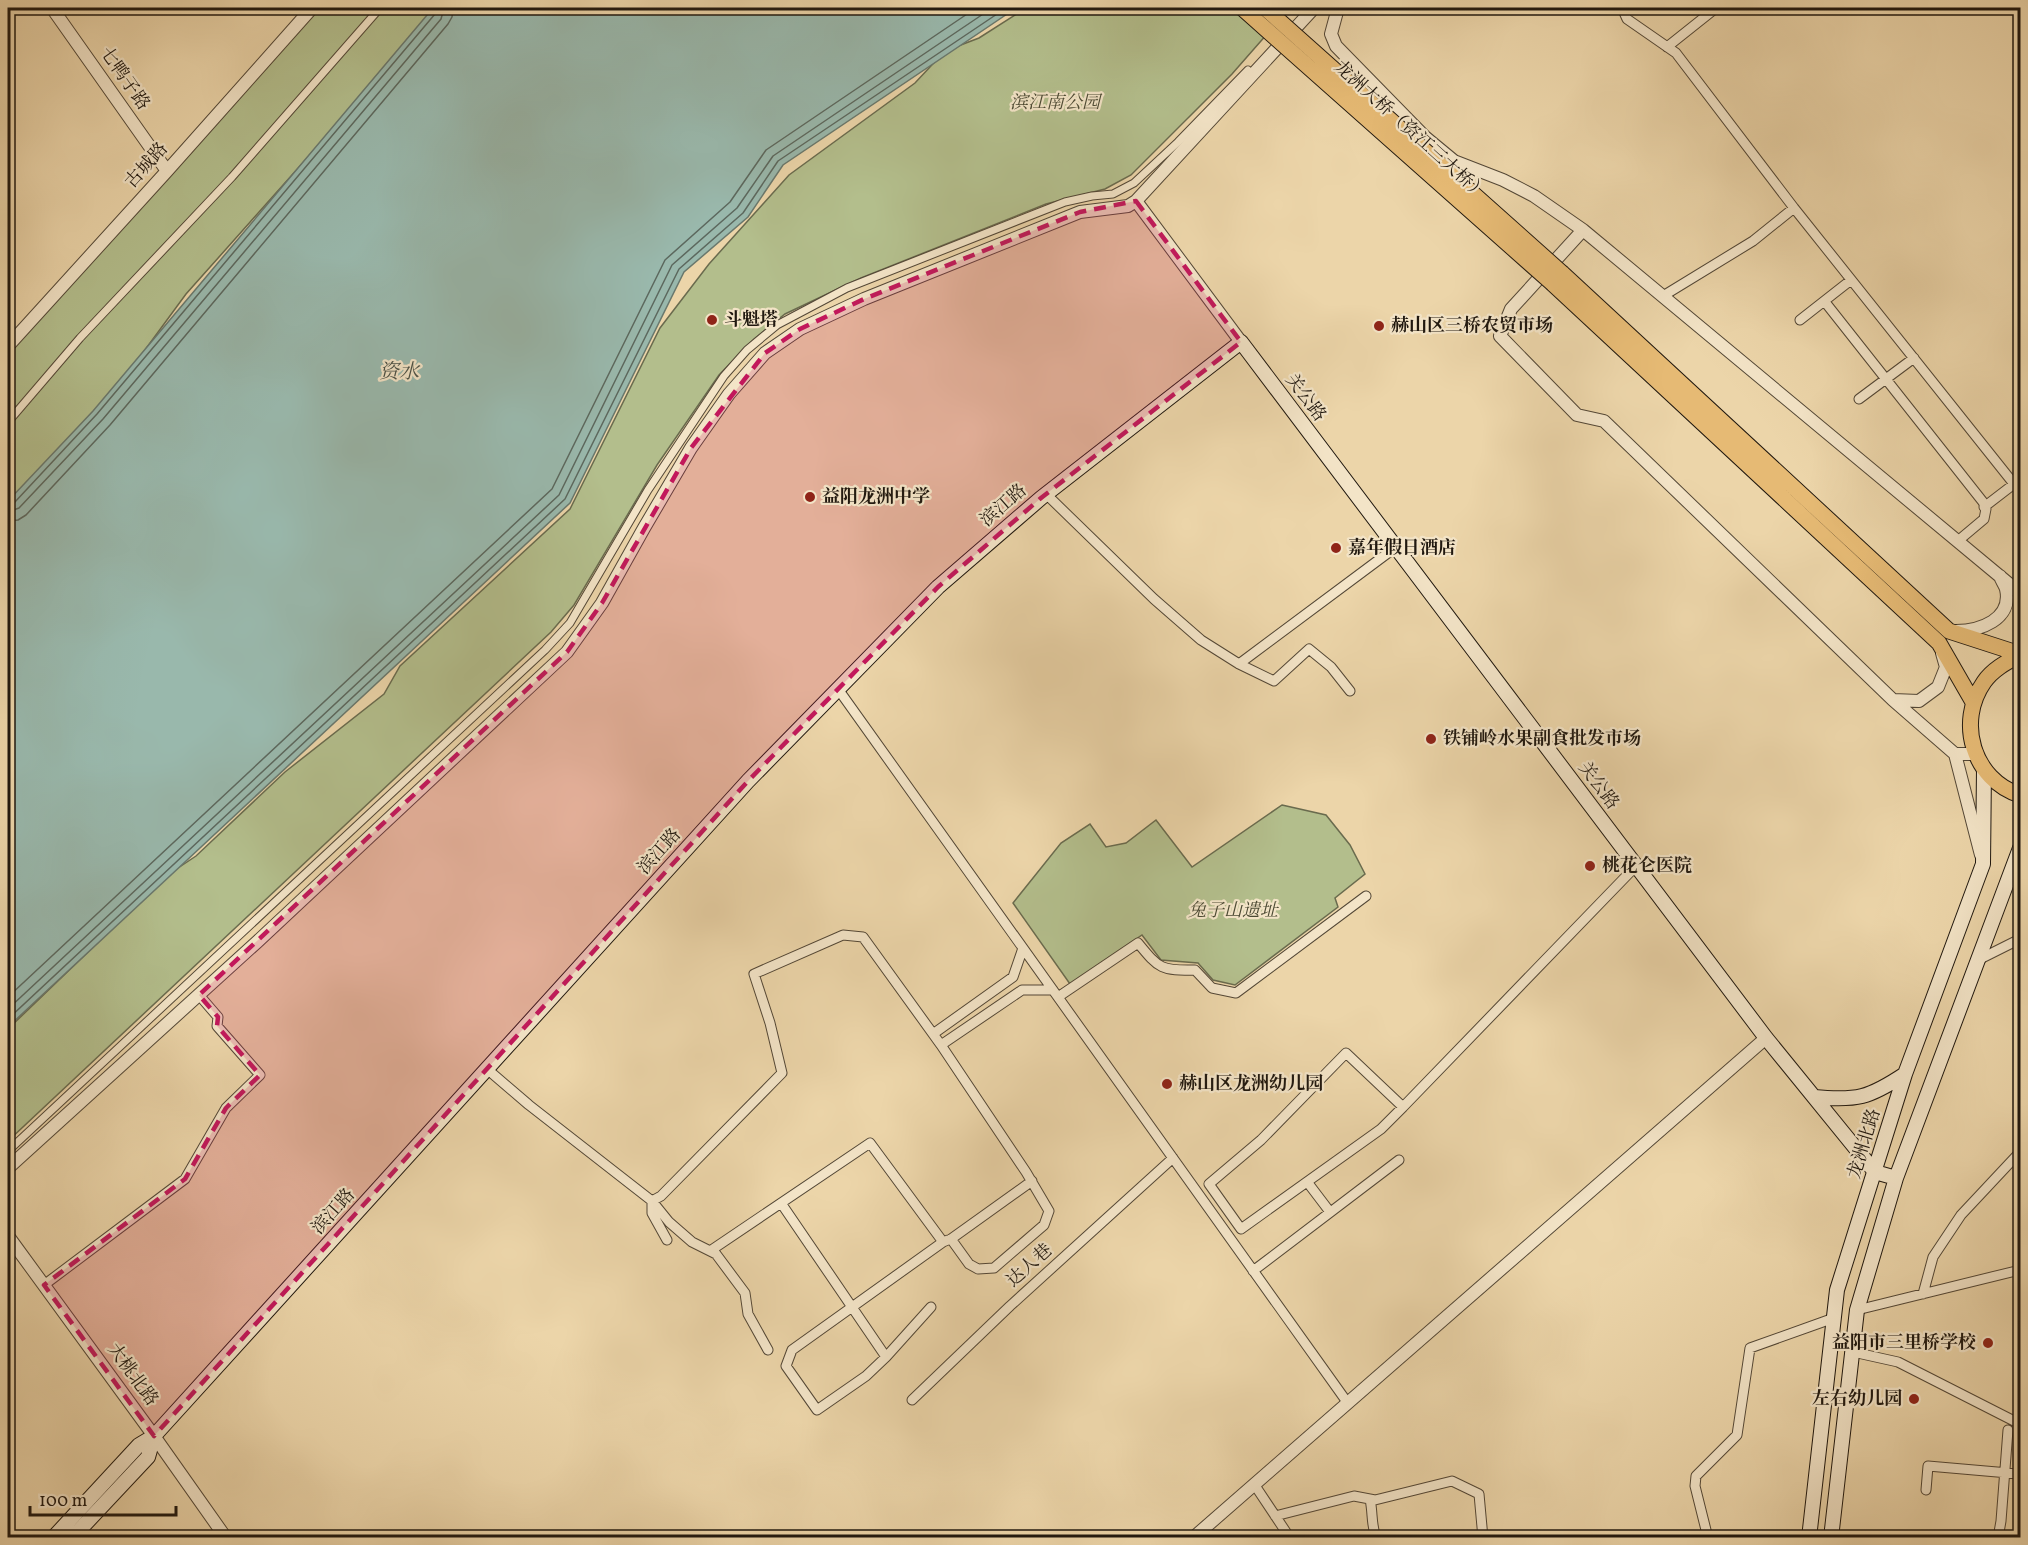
<svg xmlns="http://www.w3.org/2000/svg" width="2028" height="1545" font-family="Vollkorn,'Noto Serif SC',serif">
<style>
.green{fill:#b3be8c;stroke:#6a6b4e;stroke-width:1.5}
.water{fill:#99b8ac;stroke:#69786d;stroke-width:1.5}
.lines{fill:none;stroke-linecap:round;stroke-linejoin:round}
.shore{stroke:#5c685e;stroke-width:1.5}
.pedestrian-casing{stroke:#534736;stroke-width:9}
.minor-casing{stroke:#534736;stroke-width:11}
.tertiary-casing{stroke:#534736;stroke-width:14}
.secondary-casing{stroke:#20180f;stroke-width:16}
.primary-casing{stroke:#20180f;stroke-width:17}
.pedestrian{stroke:#f3e4c7;stroke-width:7}
.minor{stroke:#f3e4c7;stroke-width:9}
.tertiary{stroke:#f3e4c7;stroke-width:12}
.secondary{stroke:#f3e4c7;stroke-width:14}
.primary{stroke:#e6ba74;stroke-width:15}
.primary-bridge-casing{stroke:#20180f;stroke-width:17;stroke-linecap:butt}
.primary-bridge{stroke:#e6ba74;stroke-width:15}
.marked{fill:#c2185b;fill-opacity:0.2;stroke:#c2185b;stroke-width:4.5;stroke-dasharray:12 8;stroke-linejoin:round}
.poi-dot{fill:#8f2418;stroke:#f3e4c7;stroke-width:2}
.labels{text-anchor:middle;dominant-baseline:central;stroke-width:4.5;stroke-linejoin:round;paint-order:stroke}
.street-label{font-size:18px;fill:#20180f;stroke:#f3e4c7}
.park-label{font-size:18px;font-style:italic;fill:#4c4a34;stroke:#f3e4c7}
.poi-label{font-size:18px;font-weight:bold;fill:#20180f;stroke:#f3e4c7;text-anchor:start}
.water-label{font-size:20px;font-style:italic;fill:#4a5046;stroke:#f3e4c7}
</style>
<rect width="100%" height="100%" fill="#ecd5a9"/>
<filter id="stains"><feTurbulence type="fractalNoise" baseFrequency=".00333" numOctaves="4"/><feColorMatrix values="0 0 0 0 .2 0 0 0 0 .09 0 0 0 0 .02 0 0 0 .5 -.17"/></filter>
<radialGradient id="worn" r=".72"><stop offset=".6" stop-color="#630" stop-opacity="0"/><stop offset="1" stop-color="#630" stop-opacity=".3"/></radialGradient>
<path class="green" d="M317 8H441L186 294 87 429 8 512V353Z
M1026 8H1290L1232 74 1131 175 1105 189 1046 204 861 278 785 314 754 339 719 375 657 465 574 605 551 632 8 1141V1029L169 874 196 856 285 772 384 694 400 666 570 509 660 328 709 264 789 175 915 83 945 51 979 38Z
M1282 805 1326 815 1350 845 1365 874 1335 898 1338 907 1235 985 1213 980 1198 963 1161 960 1142 935 1070 984 1013 903 1061 843 1090 824 1106 847 1126 843 1156 820 1192 867Z"/>
<path class="water" d="M433 8H1016L783 165 748 217 684 272 570 503 8 1027V501L93 411Z"/>
<g class="lines">
<path class="shore" d="M8 505 14 503 97 414 435 14 437 8
M8 512 19 508 103 419 441 19 444 8
M8 521 18 520 26 515 110 425 448 24 452 17 453 8
M8 997 552 489 665 260 730 202 766 150 976 8
M8 1009 559 495 672 265 737 208 773 156 992 8
M8 1019 565 499 679 269 743 213 778 161 1006 8"/>
<defs>
<path id="pedestrian" d="M8 422 80 338 232 177 380 8
M8 1151 545 650 570 623 648 490 724 376 747 350 777 325 847 288 1065 202 1092 196 1113 194 1134 183 1178 142 1248 70"/>
<path id="minor" d="M1622 8 1627 19 1676 53 1794 208 2014 484 1984 507
M1667 47 1716 8
M1663 296 1753 241 1794 208
M1825 302 1983 502 1986 509 1984 519 1959 540
M1800 320 1851 280
M1859 399 1914 358
M1046 494 1154 599 1201 640 1239 664 1274 681 1309 649 1331 667 1350 691
M1239 664 1396 547
M838 689 1347 1402
M1978 960 2020 939
M1058 997 1138 943C1159 969 1162 971 1195 970L1212 988 1236 993 1366 896
M933 1034 1013 977 1023 948
M941 1045 1022 990H1053
M1346 1053 1403 1107 1381 1129 1241 1229 1209 1184 1261 1140Z
M487 1069 529 1105 652 1201 669 1222 692 1242 716 1254 745 1293 748 1314 768 1350
M1403 1107 1636 866
M1308 1183 1330 1212
M781 1203 886 1357 931 1307
M667 1240 652 1213V1201L661 1196 782 1073 770 1023 754 974 843 935 863 937 941 1045 1026 1172 1049 1211 1044 1225 994 1268 978 1269 969 1264 951 1239 1032 1181
M710 1251 870 1143 943 1242 948 1240
M1253 1271 1399 1160
M44 1285 185 1179 226 1108 260 1075 217 1026 218 1017 199 995
M1923 1294 1933 1257 1961 1215 2020 1152
M1857 1310 2020 1270
M1853 1352 1898 1362 2020 1424
M886 1357 866 1376 817 1410 786 1366 792 1350 943 1242
M912 1400 1010 1306 1173 1158
M1254 1484 1290 1538
M1926 1490 1928 1466 2020 1474
M1370 1499C1373 1513 1371 1524 1376 1538
M1275 1516 1354 1496 1375 1500 1452 1481 1479 1494 1483 1538
M1708 1538 1695 1486 1696 1476 1737 1435 1750 1348 1834 1318
M1998 1538 2001 1521 2008 1430"/>
<path id="tertiary" d="M52 8 167 171
M1338 8 1331 34 1336 46 1425 137 1454 161 1503 180 1534 196 1583 230 2020 593
M1136 201 1241 342
M1583 230 1511 309 1500 336 1577 415 1604 421 1893 700 1955 754H1975
M8 346 167 171 312 8
M1956 631C1979 631 2013 620 2006 589 2005 585 2001 580 2000 576
M1893 700 1919 701 1938 687 1946 667 1942 653
M1955 754 1981 855
M8 1168 257 942 567 652 602 603 644 528 691 448 729 394 765 353 800 329 864 299 1080 212 1128 206 1136 201 1314 8
M8 1236 154 1436 226 1538
M1193 1538 1766 1038"/>
<path id="secondary" d="M1814 1097C1857 1101 1869 1098 1905 1074
M154 1436 748 781 938 587 1041 498 1241 342 1766 1038 1875 1172 1896 1178
M53 1538 139 1445 154 1436 148 1457 72 1538
M1809 1538 1837 1290 1905 1074 1983 864 1984 769
M1831 1538 1857 1310 1896 1178 2020 848"/>
<path id="primary" d="M1562 273 1949 631 2020 654
M1553 284 1939 643 1973 702
M2020 655C2007 662 1993 669 1984 682 1956 722 1973 780 2020 795"/>
</defs>
<use href="#pedestrian" class="pedestrian-casing"/>
<use href="#minor" class="minor-casing"/>
<use href="#tertiary" class="tertiary-casing"/>
<use href="#secondary" class="secondary-casing"/>
<use href="#primary" class="primary-casing"/>
<use href="#pedestrian" class="pedestrian"/>
<use href="#minor" class="minor"/>
<use href="#tertiary" class="tertiary"/>
<use href="#secondary" class="secondary"/>
<use href="#primary" class="primary"/>
<defs>
<path id="primary-bridge" d="M1242 8 1553 284
M1265 8 1562 273"/>
</defs>
<use href="#primary-bridge" class="primary-bridge-casing"/>
<use href="#primary-bridge" class="primary-bridge"/>
</g>
<path class="marked" d="M1136 201 1241 342 1041 498 938 587 748 781 154 1436 44 1285 185 1179 226 1108 260 1075 217 1026 218 1017 199 995 567 652 602 603 691 448 765 353 800 329 864 299 1080 212Z"/>
<g class="poi-dot">
<circle cx="712" cy="320" r="6"/>
<circle cx="1379" cy="326" r="6"/>
<circle cx="810" cy="497" r="6"/>
<circle cx="1336" cy="548" r="6"/>
<circle cx="1431" cy="739" r="6"/>
<circle cx="1590" cy="866" r="6"/>
<circle cx="1167" cy="1084" r="6"/>
<circle cx="1988" cy="1343" r="6"/>
<circle cx="1914" cy="1399" r="6"/>
</g>
<g class="labels">
<g class="street-label">
<text transform="translate(124 79) rotate(55)">七鸭子路</text>
<text transform="translate(1410 131) rotate(42)">龙洲大桥（资江三大桥）</text>
<text transform="translate(147 166) rotate(-48)">古城路</text>
<text transform="translate(1305 398) rotate(53)">关公路</text>
<text transform="translate(1004 506) rotate(-41)">滨江路</text>
<text transform="translate(1598 786) rotate(53)">关公路</text>
<text transform="translate(660 852) rotate(-48)">滨江路</text>
<text transform="translate(1865 1144) rotate(-73)">龙洲北路</text>
<text transform="translate(334 1212) rotate(-48)">滨江路</text>
<text transform="translate(1030 1266) rotate(-42)">达人巷</text>
<text transform="translate(132 1375) rotate(54)">大桃北路</text>
</g>
<g class="park-label">
<text x="1055" y="103">滨江南公园</text>
<text x="1233" y="911">兔子山遗址</text>
</g>
<g class="poi-label">
<text x="724" y="320">斗魁塔</text>
<text x="1391" y="326">赫山区三桥农贸市场</text>
<text x="822" y="497">益阳龙洲中学</text>
<text x="1348" y="548">嘉年假日酒店</text>
<text x="1443" y="739">铁铺岭水果副食批发市场</text>
<text x="1602" y="866">桃花仑医院</text>
<text x="1179" y="1084">赫山区龙洲幼儿园</text>
<text x="1976" y="1343" text-anchor="end">益阳市三里桥学校</text>
<text x="1902" y="1399" text-anchor="end">左右幼儿园</text>
</g>
<g class="water-label">
<text x="399" y="373">资水</text>
</g>
</g>
<rect width="2028" height="1545" fill="none" stroke="#ecd5a9" stroke-width="30"/>
<rect x="9" y="9" width="2010" height="1527" fill="none" stroke="#20180f" stroke-width="3"/>
<rect x="15" y="15" width="1998" height="1515" fill="none" stroke="#20180f" stroke-width="1.5"/>
<path d="M30 1506v9h146v-9" fill="none" stroke="#20180f" stroke-width="3"/>
<text x="39" y="1506" font-size="18" fill="#20180f" stroke="#f3e4c7" stroke-width="4.5" paint-order="stroke">100 m</text>
<rect width="100%" height="100%" filter="url(#stains)"/>
<rect width="100%" height="100%" fill="url(#worn)"/>
</svg>
